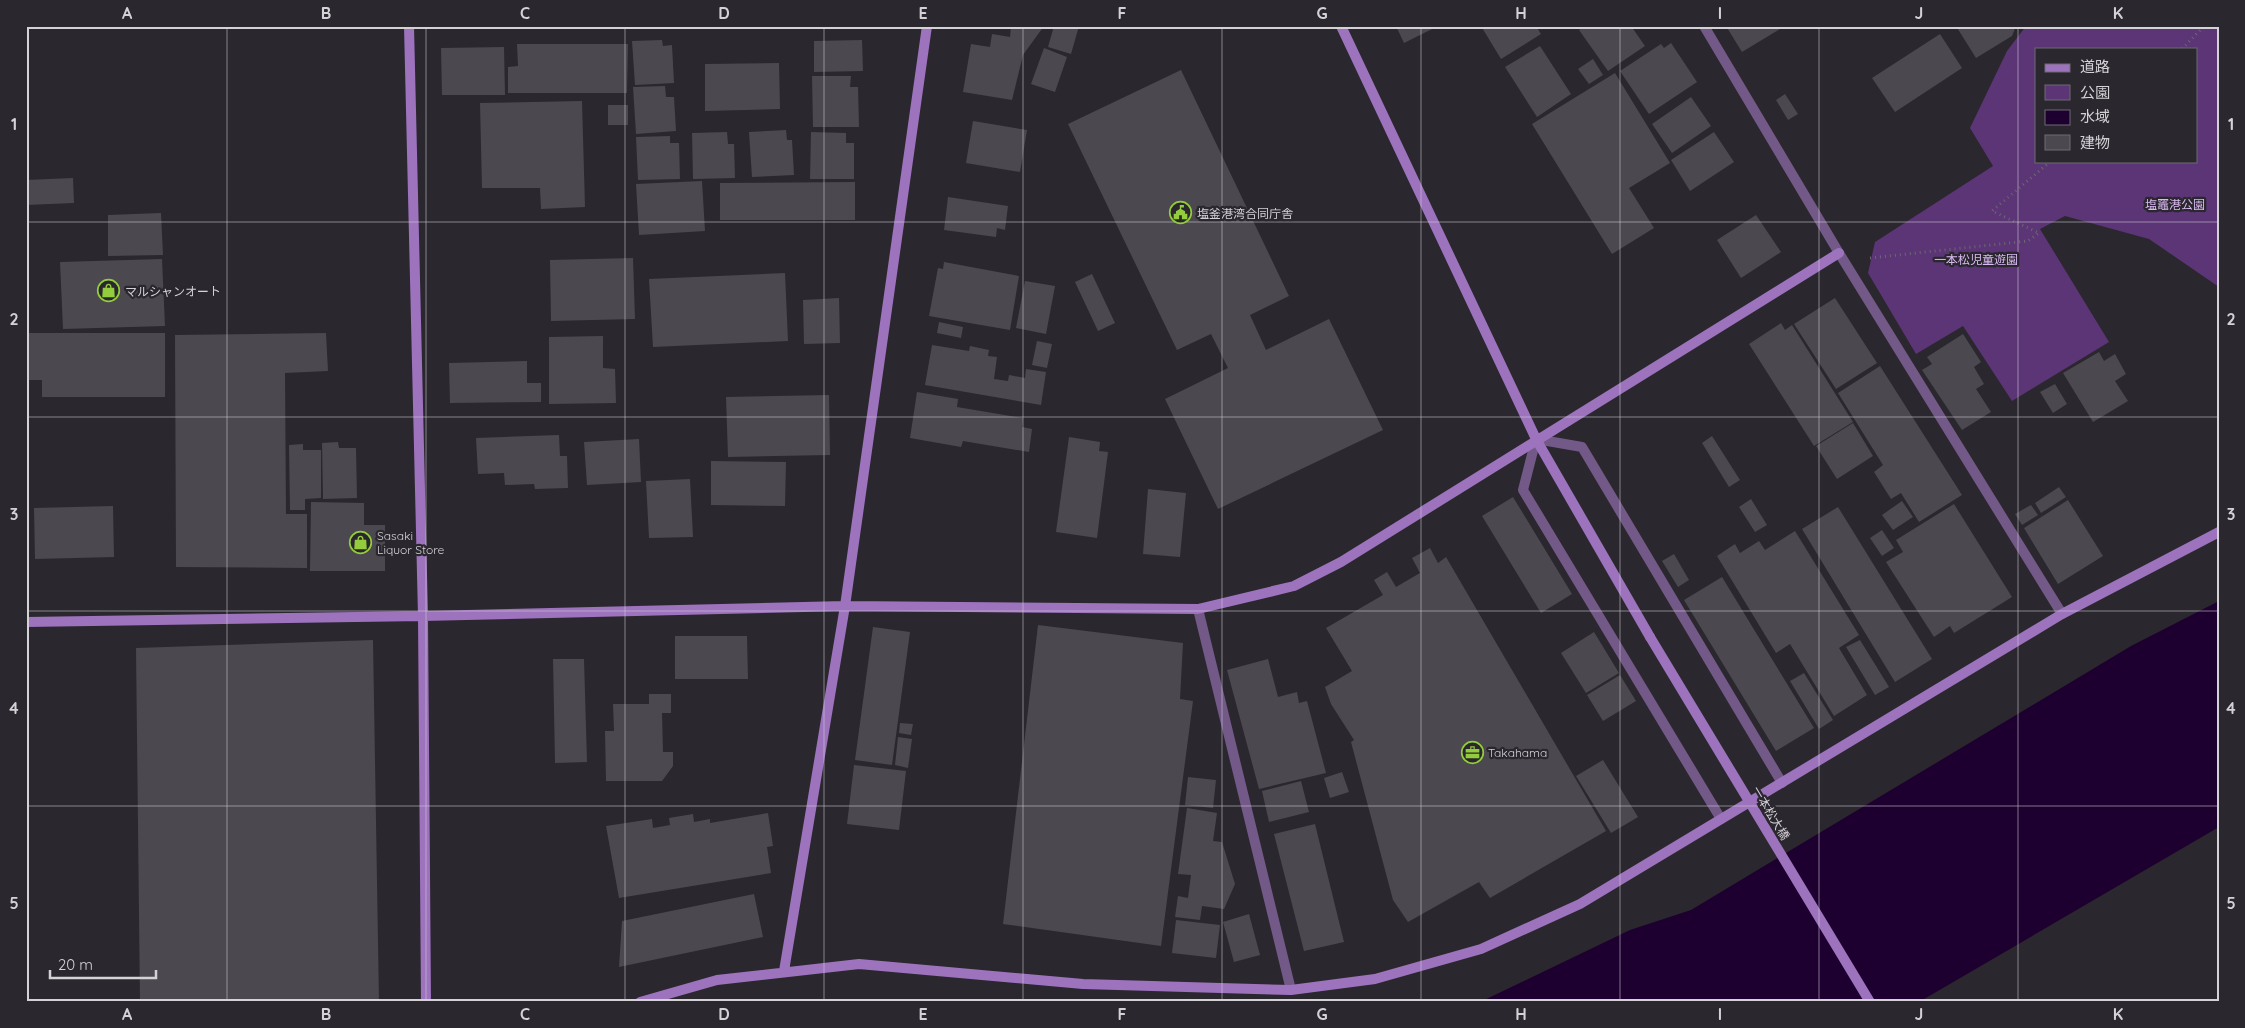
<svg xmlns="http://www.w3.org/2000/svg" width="2245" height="1028" font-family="Quicksand,'Noto Sans JP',sans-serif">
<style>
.green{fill:#5b3576;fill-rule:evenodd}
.water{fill:#1d002f}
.building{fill:#4c484f}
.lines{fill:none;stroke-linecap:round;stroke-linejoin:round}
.path{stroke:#6b686e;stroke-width:3;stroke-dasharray:1 4;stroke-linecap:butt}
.street{stroke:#735988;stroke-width:10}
.secondary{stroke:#9d73be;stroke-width:10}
.secondary-bridge{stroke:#9d73be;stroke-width:10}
.grid{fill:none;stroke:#d4d2d7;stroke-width:1;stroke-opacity:0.55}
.labels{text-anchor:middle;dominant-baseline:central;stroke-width:4.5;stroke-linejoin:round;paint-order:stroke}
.park-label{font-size:12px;fill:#dabaf4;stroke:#2b272e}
.poi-label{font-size:12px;fill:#d4d2d7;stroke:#2b272e;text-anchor:start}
.street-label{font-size:12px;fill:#d4d2d7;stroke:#2b272e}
.neatline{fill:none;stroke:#d4d2d7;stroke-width:2}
.grid-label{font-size:16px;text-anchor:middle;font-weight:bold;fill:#d4d2d7}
</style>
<rect width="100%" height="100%" fill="#2b272e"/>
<path class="green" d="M2026 26H2219V287L2149 239 2065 216 2040 229 2109 342 2012 401 1963 326 1916 354 1868 273 1875 242 1993 166 1970 128 2007 51ZM2036 49H2196V161H2036Z"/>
<path class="water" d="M2219 601V827L1919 1002H1480L1630 930 1691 910 2131 646Z"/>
<path class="building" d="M1011 26H1044L1023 55 1012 100 963 92 971 44 990 47 992 34 1010 37Z
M1054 26H1079L1071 54 1048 47Z
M1396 26H1438L1404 43Z
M1481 26H1536L1541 34 1501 59Z
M1585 26H1631L1645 46 1608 71 1579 30Z
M1726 26H1785L1742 52Z
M1956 26H2016L2012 36 1976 58Z
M1940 34 1962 68 1895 112 1872 78Z
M662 40 663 46 672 45 674 83 635 85 632 41Z
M862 40 863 71 814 72V41Z
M1671 43 1697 82 1649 114 1620 71 1661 44 1664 48Z
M517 44H628L627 93H508V67L518 66Z
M1540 46 1571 94 1537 117 1505 67Z
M504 47 505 95H442L441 48Z
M1044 48 1067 57 1055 92 1031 84Z
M1593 59 1603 75 1589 84 1578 69Z
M779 63 780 109 705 111V64Z
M1181 70 1289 296 1250 315 1266 350 1329 319 1383 430 1218 509 1165 399 1228 368 1211 334 1177 350 1068 124Z
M1615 73 1670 163 1629 188 1654 228 1612 254 1532 124Z
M812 76H851L850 87H858L859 127H813Z
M665 86 666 97H674L676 131 636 134 633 87Z
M1785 94 1798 114 1788 120 1776 100Z
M1691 97 1711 126 1672 153 1652 124Z
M582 101 585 207 541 209 540 188H482L480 103Z
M608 105H628V125H608Z
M973 121 1027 130 1020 172 966 163Z
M786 130 787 140H792L794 175 752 177 749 132Z
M727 132 728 144H734L735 178 693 179 692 133Z
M811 132 846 133V143H854V179H810Z
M1714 132 1734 162 1690 191 1671 160Z
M670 136V143H679L680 179 638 180 636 137Z
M73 178 74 203 26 205V180Z
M702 181 705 231 639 235 636 184Z
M855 182V220H720V183Z
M948 197 1008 206 1005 230 997 228 996 237 944 230Z
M161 213 163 255 108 256V215Z
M1756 215 1781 252 1741 278 1717 240Z
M633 258 635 319 551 321 550 260Z
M162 259 165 326 63 329 60 262Z
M944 262 1019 276 1010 330 929 316 938 268 943 269Z
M785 273 788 341 653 347 649 279Z
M1092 274 1115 323 1098 331 1075 282Z
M1025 281 1055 286 1046 334 1016 328Z
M839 298 840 343 804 344 803 300Z
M1835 298 1877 363 1836 389 1794 324Z
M939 322 963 327 961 338 937 333Z
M1781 323 1785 330 1792 325 1853 422 1814 446 1749 344Z
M26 333H165V397H42V380H26Z
M326 333 328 371 285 373 286 514H307V568L176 567 175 335Z
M1963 334 1981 362 1974 367 1984 384 1976 389 1991 412 1962 430 1922 370 1932 364 1927 357Z
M603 336V368L615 369 616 403 549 404V337Z
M1037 341 1052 344 1047 368 1032 365Z
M932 345 969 351 970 346 989 350 988 356 997 357 994 379 1008 381 1009 375 1025 378 1026 369 1046 372 1041 405 925 385Z
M2099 352 2104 361 2115 354 2126 374 2115 381 2128 401 2093 422 2063 373Z
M527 361V383H541V402L450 403 449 363Z
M1880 366 1962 495 1919 522 1901 493 1891 499 1874 472 1883 465 1838 393Z
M2055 384 2067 404 2053 413 2040 392Z
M917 392 958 399 957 407 1023 418 1022 427 1032 429 1029 452 963 441 961 447 910 438Z
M829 395 830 455 728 457 726 397Z
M1853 423 1873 456 1837 479 1816 446Z
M559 435 560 456H567L568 488 535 489 534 484 505 485 504 473 478 474 476 438Z
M1712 436 1740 480 1729 487 1702 443Z
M1069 437 1100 442 1099 451 1108 452 1097 538 1056 532Z
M639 439 641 482 587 485 584 442Z
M338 442 339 448H356L357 498 323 499 322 443Z
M303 444V450H321V498L305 499V510H290L289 445Z
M711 461 786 462 785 506 711 505Z
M690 479 693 537 649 538 646 481Z
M2059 487 2066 497 2041 513 2035 503Z
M1148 489 1186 493 1180 557 1143 554Z
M1513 497 1572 594 1541 613 1482 516Z
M1751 499 1767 525 1755 532 1739 507Z
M2068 500 2103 556 2058 584 2024 528Z
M1902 501 1913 517 1893 530 1882 515Z
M311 502 364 503V525H385V571H310Z
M1954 504 2012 597 1954 633 1950 626 1934 637 1886 562 1903 552 1896 540Z
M2031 505 2038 515 2022 525 2015 514Z
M113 506 114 557 35 559 34 508Z
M1838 507 1932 659 1895 682 1802 529Z
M1882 530 1894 548 1882 556 1870 538Z
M1795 531 1859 635 1839 648 1867 695 1834 716 1790 644 1776 653 1717 556 1735 544 1740 553 1759 541 1765 550Z
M1430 548 1438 563 1446 557 1606 831 1490 898 1479 882 1408 922 1393 900 1351 742 1354 740 1331 704 1325 687 1352 671 1326 628 1383 595 1374 580 1387 572 1396 587 1420 573 1412 558Z
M1674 554 1689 580 1678 587 1662 561Z
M1722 577 1814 728 1776 751 1684 600Z
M1038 625 1183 643 1180 699 1193 701 1161 946 1003 924Z
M873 627 910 632 892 765 855 760Z
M1594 632 1619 673 1586 693 1561 653Z
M675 636H747L748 679H675Z
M373 640 379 1002H140L136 648Z
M1860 640 1889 687 1875 695 1846 647Z
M553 659H584L587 762 555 763Z
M1268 659 1278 697 1297 692 1299 703 1307 701 1326 773 1259 789 1227 670Z
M1804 673 1833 720 1819 729 1790 681Z
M1620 675 1636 701 1603 721 1587 695Z
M649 694H671V713H662L663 752H673V766L662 781H606L605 731H614L613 704H649Z
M900 723 913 724 911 735 899 733Z
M898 737 912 739 908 768 895 765Z
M1603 760 1638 817 1611 833 1576 776Z
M854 765 906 771 899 830 847 824Z
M1342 772 1349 792 1330 798 1324 778Z
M1188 777 1216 780 1213 808 1185 805Z
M1301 781 1309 812 1269 822 1262 791Z
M1187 808 1217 813 1213 841 1222 842 1235 884 1224 909 1202 906 1200 920 1175 917 1178 896 1188 898 1191 875 1178 874Z
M768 813 773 846 767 847 771 873 619 898 606 826 652 819 653 828 670 825 669 818 693 814 694 822 710 819V823Z
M1315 824 1344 942 1304 951 1274 834Z
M754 894 763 937 619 967 622 921Z
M1249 914 1260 955 1234 962 1223 922Z
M1176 920 1220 925 1216 958 1172 953Z"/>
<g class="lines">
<path class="path" d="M2182 49 2204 26
M1870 258 2028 241 2039 233 1992 211 2051 161"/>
<path class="street" d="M1704 26 1839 253 2062 614
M1198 609 1291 990
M1721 819 1523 490 1536 439 1582 447 1782 783"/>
<path class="secondary" d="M409 26 423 616 426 1002
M1341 26 1536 439 1650 637
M26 622 423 616 845 606 1198 609 1294 586 1341 562 1839 253
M784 971 845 606 927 26
M640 1002 717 980 859 964 1083 984 1291 990 1375 979 1481 949 1580 904 2062 614 2219 532"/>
<path class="secondary-bridge" d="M1650 637 1870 1002"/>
</g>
<path class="grid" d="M227 26V1002M426 26V1002M625 26V1002M824 26V1002M1023 26V1002M1222 26V1002M1421 26V1002M1620 26V1002M1819 26V1002M2018 26V1002M26 222H2219M26 417H2219M26 611H2219M26 806H2219"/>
<defs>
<symbol id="civic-ring" viewBox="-11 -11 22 22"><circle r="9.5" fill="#2b272e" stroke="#93cc3d" stroke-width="1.5"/><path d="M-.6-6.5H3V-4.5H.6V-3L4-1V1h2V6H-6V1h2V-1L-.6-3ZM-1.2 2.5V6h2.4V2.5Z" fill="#93cc3d"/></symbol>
<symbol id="shop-ring" viewBox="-11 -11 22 22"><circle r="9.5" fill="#2b272e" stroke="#93cc3d" stroke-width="1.5"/><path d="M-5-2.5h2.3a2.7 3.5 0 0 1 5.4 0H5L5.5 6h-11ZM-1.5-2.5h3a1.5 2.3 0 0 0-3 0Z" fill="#93cc3d"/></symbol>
<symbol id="office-ring" viewBox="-11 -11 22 22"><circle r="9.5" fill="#2b272e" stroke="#93cc3d" stroke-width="1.5"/><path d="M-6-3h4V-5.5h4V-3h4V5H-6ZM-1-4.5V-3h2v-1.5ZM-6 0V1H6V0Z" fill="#93cc3d"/></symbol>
</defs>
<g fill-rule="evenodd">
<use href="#civic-ring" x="1168" y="200" width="25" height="25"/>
<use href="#shop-ring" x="96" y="278" width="25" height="25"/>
<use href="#shop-ring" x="348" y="530" width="25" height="25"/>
<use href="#office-ring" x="1460" y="740" width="25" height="25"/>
</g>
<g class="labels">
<g class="park-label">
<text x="2175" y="204">塩竈港公園</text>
<text x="1976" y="259">一本松児童遊園</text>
</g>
<g class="poi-label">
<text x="1197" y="213">塩釜港湾合同庁舎</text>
<text x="125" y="291">マルシャンオート</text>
<text x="377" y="535">Sasaki<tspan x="377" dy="14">Liquor Store</tspan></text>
<text x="1488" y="752">Takahama</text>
</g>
<g class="street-label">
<text transform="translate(1771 813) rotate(59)">一本松大橋</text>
</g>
</g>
<rect width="2245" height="1028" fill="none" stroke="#2b272e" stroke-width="55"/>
<rect x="2035" y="48" width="162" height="115" fill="#2b272e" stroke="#6f6b72"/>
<rect x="2045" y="64" width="25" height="8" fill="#9d73be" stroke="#6f6b72"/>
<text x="2080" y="72" font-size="15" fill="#d4d2d7">道路</text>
<rect x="2045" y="85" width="25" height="15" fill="#5b3576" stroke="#6f6b72"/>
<text x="2080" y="98" font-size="15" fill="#d4d2d7">公園</text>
<rect x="2045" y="110" width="25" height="15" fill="#1d002f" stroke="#6f6b72"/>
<text x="2080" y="122" font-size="15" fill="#d4d2d7">水域</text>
<rect x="2045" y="135" width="25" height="15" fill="#4c484f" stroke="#6f6b72"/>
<text x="2080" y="148" font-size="15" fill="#d4d2d7">建物</text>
<path d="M50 970v8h106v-8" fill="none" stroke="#d4d2d7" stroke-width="2.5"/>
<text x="58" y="970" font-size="15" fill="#d4d2d7" stroke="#2b272e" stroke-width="4" paint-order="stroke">20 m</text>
<rect x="28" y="28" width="2190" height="972" class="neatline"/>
<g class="grid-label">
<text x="127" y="19">A</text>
<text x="326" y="19">B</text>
<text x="525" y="19">C</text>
<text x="724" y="19">D</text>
<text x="923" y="19">E</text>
<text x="1122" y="19">F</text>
<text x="1322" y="19">G</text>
<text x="1521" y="19">H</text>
<text x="1720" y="19">I</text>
<text x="1919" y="19">J</text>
<text x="2118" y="19">K</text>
<text x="14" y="130">1</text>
<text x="2231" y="130">1</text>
<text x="14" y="325">2</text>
<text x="2231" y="325">2</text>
<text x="14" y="520">3</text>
<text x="2231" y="520">3</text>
<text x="14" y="714">4</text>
<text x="2231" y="714">4</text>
<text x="14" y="909">5</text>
<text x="2231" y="909">5</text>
<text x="127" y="1020">A</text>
<text x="326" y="1020">B</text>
<text x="525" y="1020">C</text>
<text x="724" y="1020">D</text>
<text x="923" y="1020">E</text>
<text x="1122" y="1020">F</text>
<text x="1322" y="1020">G</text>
<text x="1521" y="1020">H</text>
<text x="1720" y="1020">I</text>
<text x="1919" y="1020">J</text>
<text x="2118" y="1020">K</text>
</g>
</svg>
